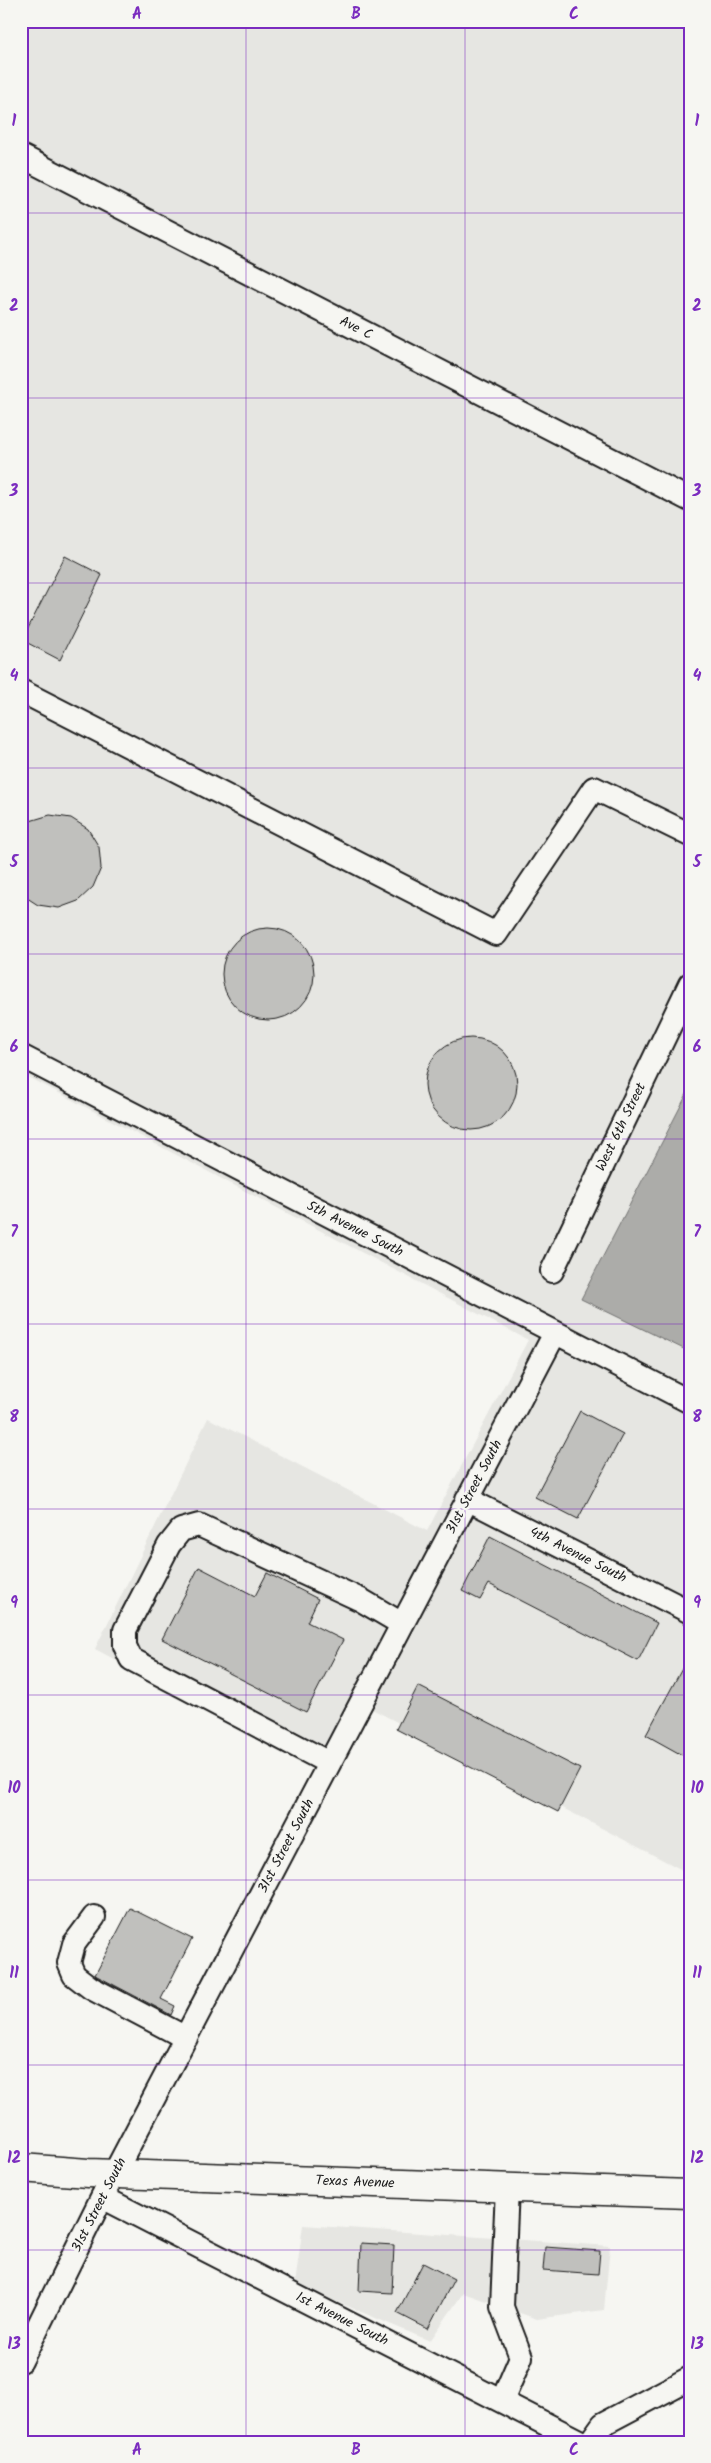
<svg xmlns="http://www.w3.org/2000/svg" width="711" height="2463" font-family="Kalam,sans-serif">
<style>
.built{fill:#e6e6e2}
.water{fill:#acaca9;stroke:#727271}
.building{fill:#c0c0bd;stroke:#1c1c1c}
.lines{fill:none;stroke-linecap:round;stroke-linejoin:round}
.minor-casing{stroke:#1c1c1c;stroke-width:26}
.major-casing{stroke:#1c1c1c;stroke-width:31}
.minor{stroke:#f6f6f2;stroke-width:22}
.major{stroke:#f6f6f2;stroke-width:28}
.grid{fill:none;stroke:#7b2cbf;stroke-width:1;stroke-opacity:0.55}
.labels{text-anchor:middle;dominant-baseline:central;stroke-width:5;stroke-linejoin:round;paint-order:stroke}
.street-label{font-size:14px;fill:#1c1c1c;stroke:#f6f6f2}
.neatline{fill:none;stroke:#7b2cbf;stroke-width:2}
.grid-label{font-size:16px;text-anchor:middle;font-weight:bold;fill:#7b2cbf}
</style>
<rect width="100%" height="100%" fill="#f6f6f2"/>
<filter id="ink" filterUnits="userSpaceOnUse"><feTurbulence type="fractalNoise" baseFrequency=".02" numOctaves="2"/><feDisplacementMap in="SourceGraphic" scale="10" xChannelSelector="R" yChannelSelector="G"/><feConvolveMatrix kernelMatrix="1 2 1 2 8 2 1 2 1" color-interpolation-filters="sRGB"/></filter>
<g filter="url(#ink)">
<path class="built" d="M21 21H690V1874L370 1708 335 1776 95 1649 208 1418 427 1531 528 1340 21 1073Z
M303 2225 610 2246 604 2310 537 2319 463 2293 430 2341 295 2284Z"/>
<path class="water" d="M690 1088V1352L581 1299Z"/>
<path class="building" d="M65 556 102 575 60 660 22 640Z
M50 815 71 818 88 829 99 847 101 868 93 887 78 901 59 908 38 905 21 894V830L30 821Z
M222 974a46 46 0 1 1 92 0a46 46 0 1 1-92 0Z
M425 1084a46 46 0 1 1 92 0a46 46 0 1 1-92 0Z
M580 1411 623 1434 578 1519 535 1497Z
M490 1536 657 1623 638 1661 489 1584 480 1600 462 1591Z
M199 1567 255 1596 267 1573 318 1599 307 1622 343 1640 306 1712 162 1639Z
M690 1654V1741L682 1755 646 1735Z
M418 1686 580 1769 558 1812 396 1729Z
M130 1908 192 1939 161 1999 175 2006 171 2015 95 1975Z
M361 2243 394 2245 392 2293 359 2291Z
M545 2247 600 2251 598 2274 543 2270Z
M423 2263 454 2279 428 2329 397 2313Z"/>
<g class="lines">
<defs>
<path id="minor" d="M21 156 690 500
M21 691 496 934 594 788 690 835
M21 1056 690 1402
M552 1271 690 984
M467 1499 690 1612
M329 1763 131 1659 125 1646V1630L169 1545 181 1530 199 1525 361 1600 402 1624
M94 1917 74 1944 69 1963 74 1975 91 1988 186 2038
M102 2197 581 2442
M21 2361 102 2197 555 1333
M502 2401 521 2357 502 2307 507 2187
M590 2442 603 2424 690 2378"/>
<path id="major" d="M21 2168 88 2173 690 2194"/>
</defs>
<use href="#minor" class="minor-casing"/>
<use href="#major" class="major-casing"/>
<use href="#minor" class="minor"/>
<use href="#major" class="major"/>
</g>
</g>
<path class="grid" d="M246 21V2442M465 21V2442M21 213H690M21 398H690M21 583H690M21 768H690M21 954H690M21 1139H690M21 1324H690M21 1509H690M21 1695H690M21 1880H690M21 2065H690M21 2250H690"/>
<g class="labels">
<g class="street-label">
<text transform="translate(356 328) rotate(27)">Ave C</text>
<text transform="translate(621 1127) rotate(-64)">West 6th Street</text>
<text transform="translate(355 1229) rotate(27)">5th Avenue South</text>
<text transform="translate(474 1487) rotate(-62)">31st Street South</text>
<text transform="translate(578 1555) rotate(27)">4th Avenue South</text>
<text transform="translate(286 1846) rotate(-62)">31st Street South</text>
<text transform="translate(355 2182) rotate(2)">Texas Avenue</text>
<text transform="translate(99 2205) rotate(-63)">31st Street South</text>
<text transform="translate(342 2319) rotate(27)">1st Avenue South</text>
</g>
</g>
<rect width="711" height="2463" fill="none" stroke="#f6f6f2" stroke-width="55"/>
<rect x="28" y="28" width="656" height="2408" class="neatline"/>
<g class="grid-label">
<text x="137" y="19">A</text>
<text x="356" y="19">B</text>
<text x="574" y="19">C</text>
<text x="14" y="126">1</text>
<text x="697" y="126">1</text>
<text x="14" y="311">2</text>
<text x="697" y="311">2</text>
<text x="14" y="496">3</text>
<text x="697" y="496">3</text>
<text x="14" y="681">4</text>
<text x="697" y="681">4</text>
<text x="14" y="867">5</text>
<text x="697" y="867">5</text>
<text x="14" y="1052">6</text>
<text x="697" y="1052">6</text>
<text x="14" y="1237">7</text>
<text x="697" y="1237">7</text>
<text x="14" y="1422">8</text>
<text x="697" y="1422">8</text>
<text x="14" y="1608">9</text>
<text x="697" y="1608">9</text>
<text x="14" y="1793">10</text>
<text x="697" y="1793">10</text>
<text x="14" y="1978">11</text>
<text x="697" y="1978">11</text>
<text x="14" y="2163">12</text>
<text x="697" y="2163">12</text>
<text x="14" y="2349">13</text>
<text x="697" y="2349">13</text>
<text x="137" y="2455">A</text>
<text x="356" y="2455">B</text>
<text x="574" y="2455">C</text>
</g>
</svg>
